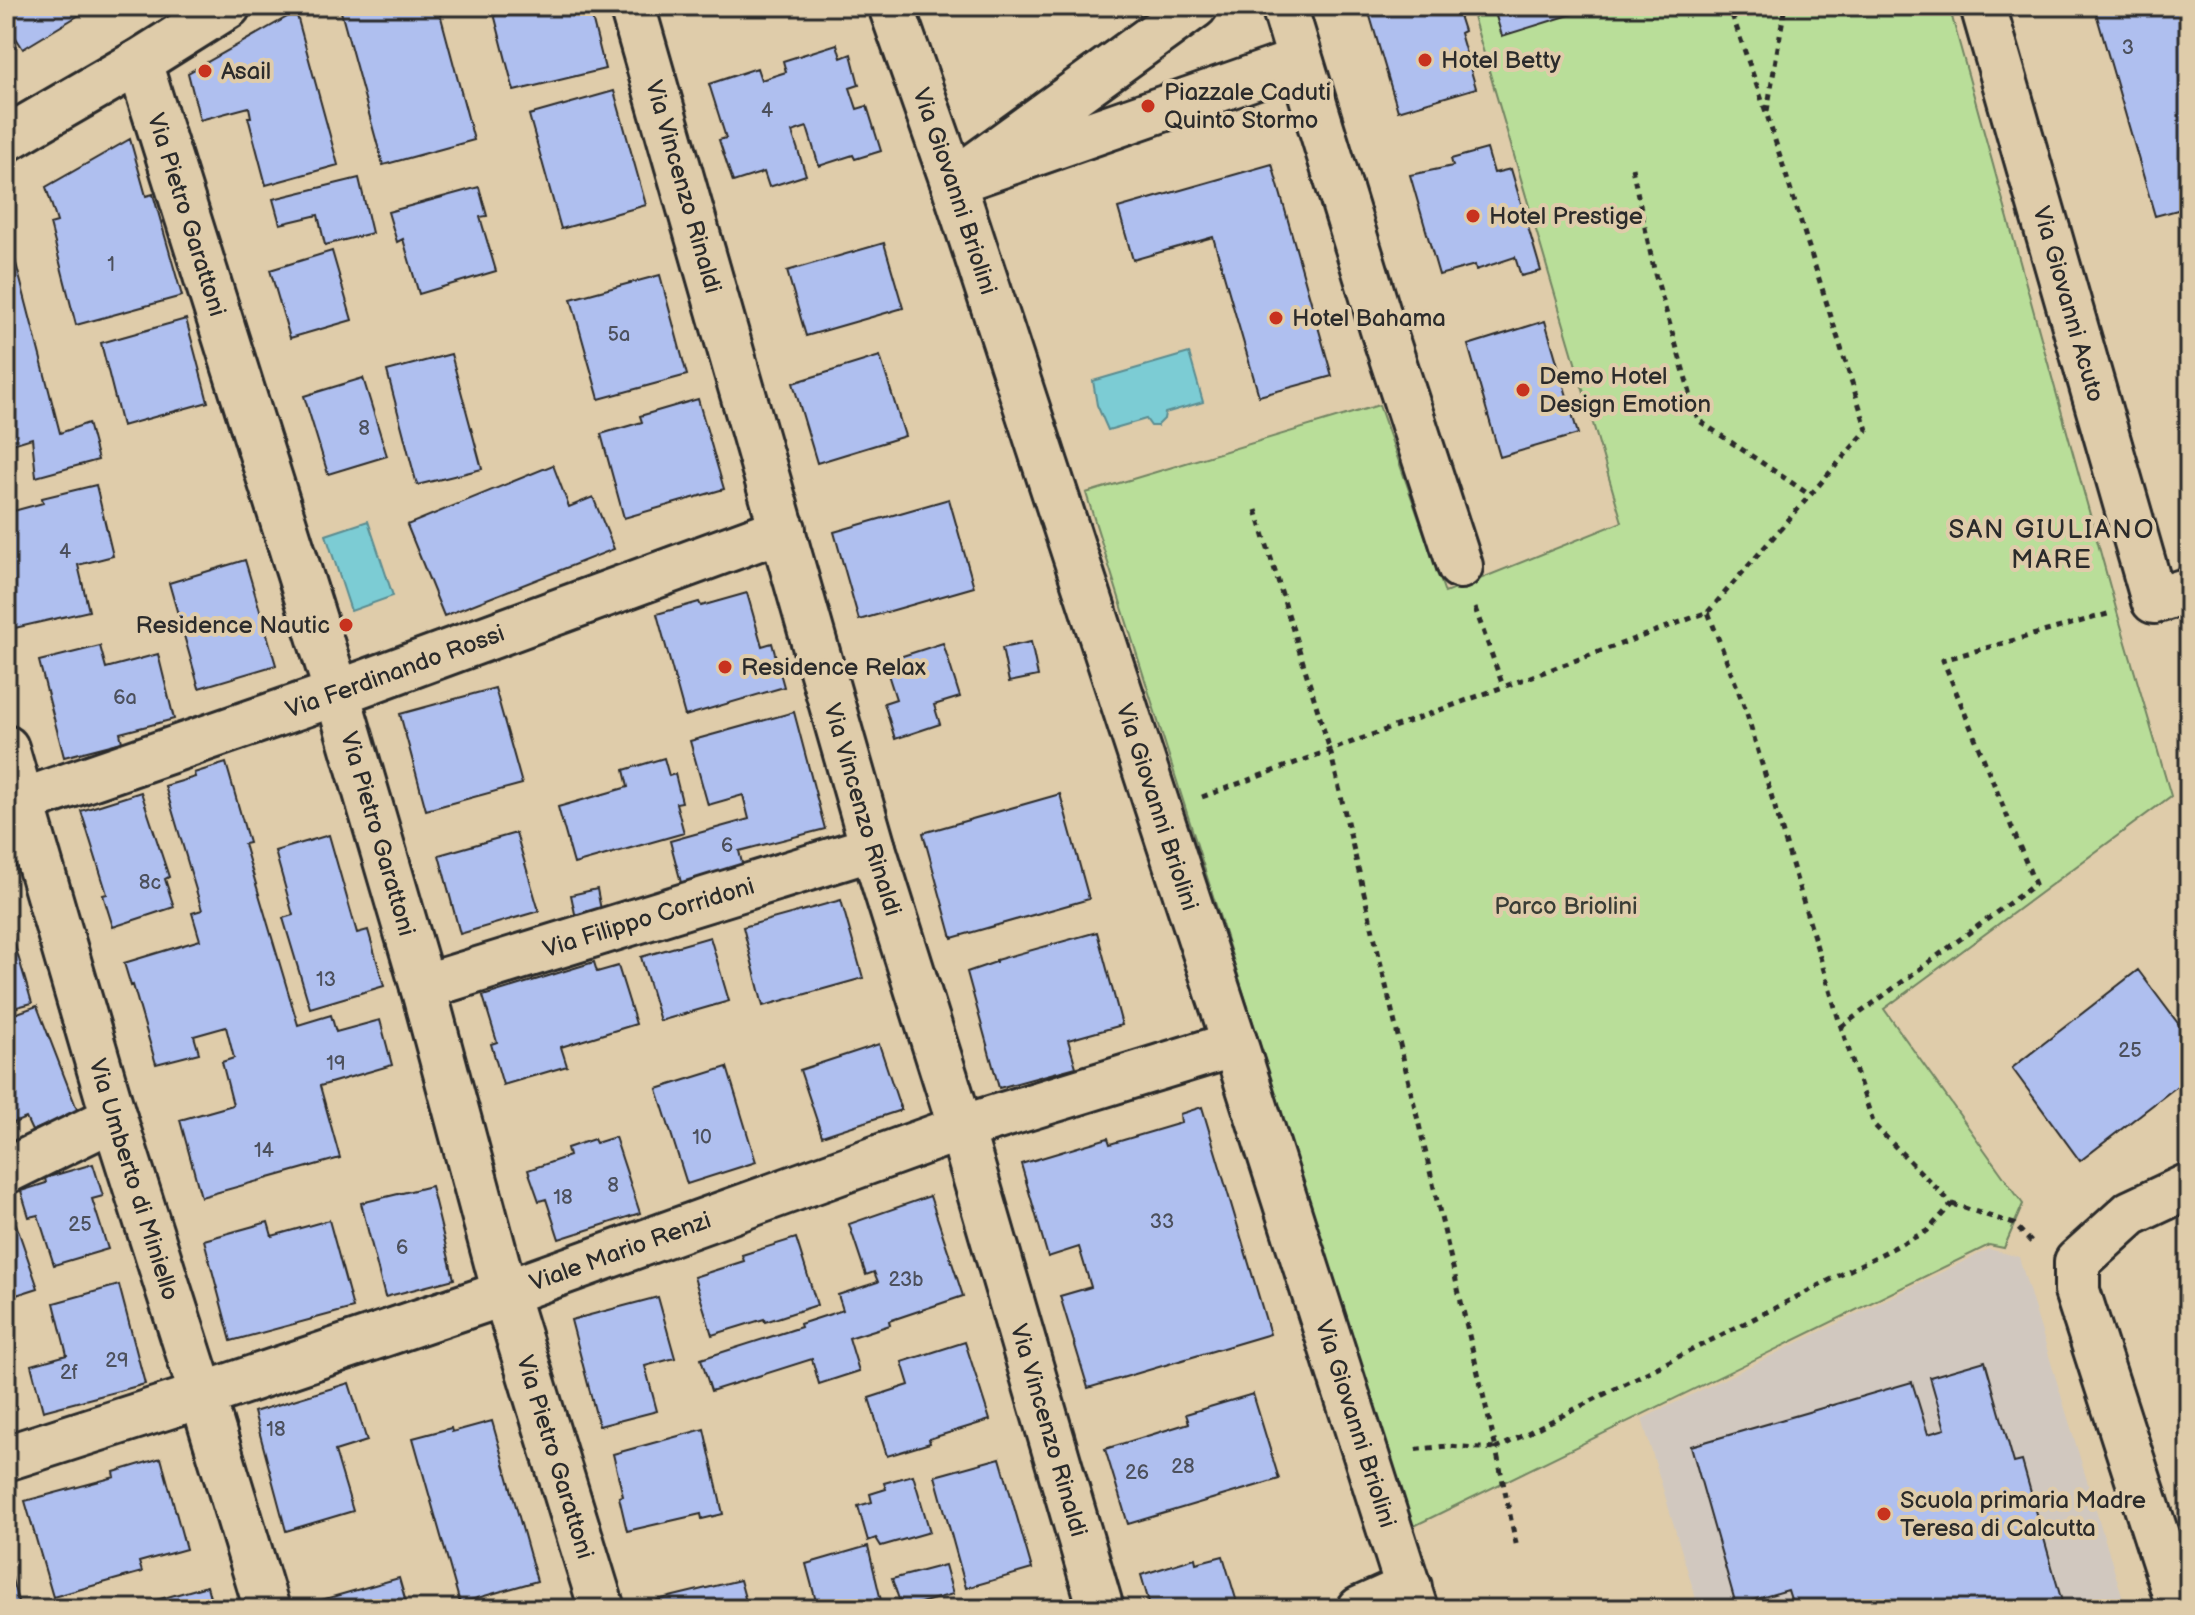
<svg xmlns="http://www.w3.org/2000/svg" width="2195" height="1615" font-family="'Balsamiq Sans',sans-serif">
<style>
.built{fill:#d1c8bf}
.green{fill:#b9de99;stroke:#728462;stroke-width:2}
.water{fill:#7bccd4;stroke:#5b8c90;stroke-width:2}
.building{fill:#afbfef;stroke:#2b2b2b;stroke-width:2}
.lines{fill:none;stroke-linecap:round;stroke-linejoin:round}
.minor-casing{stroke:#2b2b2b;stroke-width:50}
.path{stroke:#2b2b2b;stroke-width:5;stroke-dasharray:6 6;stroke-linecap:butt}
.minor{stroke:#dfccaa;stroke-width:44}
.poi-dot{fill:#c8321e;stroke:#dfccaa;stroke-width:3}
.labels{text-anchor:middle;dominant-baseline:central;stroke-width:8;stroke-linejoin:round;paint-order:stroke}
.number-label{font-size:20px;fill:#4c505c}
.poi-label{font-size:24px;fill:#2b2b2b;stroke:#dfccaa;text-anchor:start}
.street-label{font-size:24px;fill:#2b2b2b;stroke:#dfccaa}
.park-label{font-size:24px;fill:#393d36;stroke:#dfccaa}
.neighbourhood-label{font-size:26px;letter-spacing:2px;fill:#2b2b2b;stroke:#dfccaa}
</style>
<rect width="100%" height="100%" fill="#dfccaa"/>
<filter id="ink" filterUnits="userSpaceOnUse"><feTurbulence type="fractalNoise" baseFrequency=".0125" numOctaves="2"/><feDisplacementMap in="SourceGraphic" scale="16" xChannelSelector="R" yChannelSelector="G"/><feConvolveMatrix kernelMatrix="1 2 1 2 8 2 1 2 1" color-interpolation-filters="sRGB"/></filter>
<g filter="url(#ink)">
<path class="built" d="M1989 1249 2019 1257 2126 1609H1699L1642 1419Z"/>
<path class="green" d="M1470 6H1949L2117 612 2171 796 1884 1009 2023 1204 2004 1248 1989 1245 1412 1527 1086 493 1379 405 1445 593 1622 522Z"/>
<path class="water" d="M1189 353 1203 402 1165 413 1164 419 1157 426H1151L1146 419 1108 430 1097 405 1093 381Z
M368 521 393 596 351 611 326 535Z"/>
<path class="building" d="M6 6H94L23 49 6 22Z
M348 6H438L474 140 383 165 340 8Z
M492 6H589L605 69 514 91Z
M1367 6H1456L1464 31 1460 33 1476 88 1398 111Z
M1493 6H1574L1576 13 1502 36Z
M2094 6H2189V207L2155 216Z
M296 12 338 165 266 185 248 117H251L249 107 200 120 188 73Z
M837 44 841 58 851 54 859 85 850 88 857 109 867 106 881 151 855 159 853 155 819 166 807 127 792 132 806 175 769 187 764 172 733 182 719 140 726 138 709 84 757 68 761 80 786 72 783 61Z
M614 91 646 205 561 229 529 115Z
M130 139 146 196 153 194 182 296 76 325 50 224 57 222 46 187Z
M1487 149 1494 173 1511 169 1541 271 1521 276 1515 257 1476 270 1475 265 1439 275 1410 175 1453 166 1451 159Z
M1272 164 1332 376 1259 396 1213 237 1133 260 1118 208Z
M359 178 372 233 325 245 318 215 280 224 273 199Z
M479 187 487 216 480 217 496 271 419 294 403 239 397 242 388 212Z
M884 243 903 308 806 336 787 271Z
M12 248 60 433 88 423 98 460 36 477 32 438 6 446V250Z
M332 251 352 320 290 338 270 270Z
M660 275 687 375 599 399 571 299Z
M186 319 208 402 122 426 101 343Z
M1545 321 1578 434 1500 457 1468 345Z
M451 354 482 469 417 485 387 371Z
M880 356 905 436 817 463 793 383Z
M363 378 387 456 328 474 304 396Z
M698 399 724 489 624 518 601 434 642 422 640 416Z
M553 465 569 507 593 497 614 549 444 616 407 525Z
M96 485 113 556 78 565 89 611 6 630V513L43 503 42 498Z
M949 499 974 587 859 620 834 532Z
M245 560 276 665 199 688 169 583Z
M747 593 762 646 772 643 784 687 685 716 657 614 699 602 701 606Z
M1031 642 1038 676 1009 682 1002 648Z
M943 643 960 697 934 705 940 724 895 739 884 703 896 699 884 662Z
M100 646 106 668 158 654 174 719 120 733 122 742 64 757 39 661Z
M495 688 522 784 426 810 400 714Z
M794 712 825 829 739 851 744 871 683 890 670 841 749 819 743 795 708 805 690 741Z
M664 758 669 776 675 774 682 802 676 803 684 833 574 864 558 807 628 787 624 770Z
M226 763 249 843 244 844 298 1025 331 1015 336 1032 380 1020 392 1065 320 1086 340 1158 201 1197 180 1120 233 1105 222 1062 234 1058 226 1027 194 1036 199 1053 156 1064 133 985 131 986 124 963 200 940 192 913 202 910 165 786 195 777 194 773Z
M141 792 169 877 165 879 174 907 113 927 103 895 107 894 81 811Z
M1060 794 1089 899 952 938 923 833Z
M516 833 539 911 460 934 439 855Z
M329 835 357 933 368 930 384 986 310 1008 283 918 293 915 275 851Z
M597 889 602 915 577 923 571 895Z
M841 900 863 978 763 1006 743 927Z
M6 915 32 1003 6 1010Z
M1097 932 1122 1025 1068 1040 1076 1067 999 1088 967 972 996 962V960Z
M710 937 729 1001 660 1021 641 957Z
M594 962 597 972 618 966 636 1024 561 1047 567 1066 503 1085 491 1044 497 1042 483 996Z
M2138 970 2189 1038V1077L2080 1161 2012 1068Z
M37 1006 78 1112 32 1131 26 1118 6 1126V1017Z
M879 1044 901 1110 822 1136 800 1070Z
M727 1067 756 1162 687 1184 657 1089Z
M1202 1107 1270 1334 1088 1388 1060 1296 1091 1287 1079 1247 1048 1257 1021 1164 1108 1138 1110 1144 1181 1123 1180 1114Z
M615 1137 640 1213 559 1239 546 1199 539 1201 528 1170 569 1156 567 1148 594 1139 596 1143Z
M93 1164 103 1196 92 1199 108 1249 54 1265 38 1215 29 1217 21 1191 46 1183 45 1178Z
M431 1186 454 1279 385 1297 361 1203Z
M930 1196 963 1296 889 1321 890 1325 849 1338 859 1371 819 1384 812 1359 711 1391 701 1359 801 1327 800 1324 843 1310 838 1295 878 1282 874 1272 866 1275 849 1224Z
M329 1220 353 1308 231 1341 204 1240 268 1222 272 1236Z
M16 1224 38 1288 10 1297 8 1292H6V1228Z
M796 1238 817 1305 765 1322 764 1319 712 1335 694 1277 744 1261 742 1255Z
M119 1285 145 1384 43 1411 31 1365 67 1355 54 1303Z
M658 1297 675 1358 645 1366 657 1411 599 1426 571 1320Z
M965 1342 990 1420 929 1439 930 1443 887 1456 869 1398 909 1385 902 1362Z
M1985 1361 2014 1463 2022 1461 2064 1609H1794L1788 1590 1736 1605 1691 1446 1912 1382 1928 1434 1945 1429 1930 1377Z
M349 1383 367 1441 335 1451 353 1511 286 1531 254 1412Z
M1253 1394 1279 1479 1128 1524 1105 1449 1189 1423 1186 1414Z
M492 1421 537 1581 460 1603 413 1438 451 1428 452 1432Z
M704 1429 723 1514 702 1519 701 1514 627 1531 619 1497 623 1496 613 1454Z
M161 1458 186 1549 139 1562 142 1572 53 1597 25 1501 115 1477 114 1472Z
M1000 1458 1032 1569 966 1588 935 1476Z
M913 1475 930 1532 881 1546 876 1538 868 1541 858 1506 872 1502 870 1494 886 1489 884 1483Z
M868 1546 883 1609H808L807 1607 817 1605 806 1564Z
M1223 1556 1239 1609H1151L1141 1575 1195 1558 1196 1563Z
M6 1558 19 1605 7 1609H6Z
M945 1565 953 1594 902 1608 892 1579Z
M399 1578 408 1609H313L311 1603Z
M740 1580 748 1609H659L657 1600Z
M207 1586 213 1609H144L142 1604Z
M538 1601 541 1609H514Z"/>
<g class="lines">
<defs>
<g id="minor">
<path id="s1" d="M632 6 873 848 961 1128 1101 1609"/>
<path id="s2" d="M891 6 953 182 1235 1044 1415 1609"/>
<path d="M1195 6 953 182 1300 61"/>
<path d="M1284 6 1384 333 1460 566"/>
<path id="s3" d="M1983 6 2154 601 2189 590"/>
<path id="s4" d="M139 62 337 693 423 987 505 1293 602 1609"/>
<path d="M6 139 139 62 228 6"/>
<path id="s5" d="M6 748 114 1118 202 1395 267 1609"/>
<path id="s6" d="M6 807 337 693 783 529"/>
<path id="s7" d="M423 987 873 848"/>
<path d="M6 1171 114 1118"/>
<path id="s8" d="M6 1458 212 1392 505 1293 961 1128 1235 1044"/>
<path d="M1360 1609 1409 1587"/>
<path d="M2180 1609 2077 1291V1262L2131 1213 2189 1186"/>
</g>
</defs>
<use href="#minor" class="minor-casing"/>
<path class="path" d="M1767 111 1785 6
M1632 168 1655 274 1698 420 1810 495
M1256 510 1330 750 1496 1449 1447 1446 1411 1450
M1475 608 1503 686
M1708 612 1867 430 1766 112 1729 6
M1202 797 1708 612 1745 708 1841 1027 1874 1125 1952 1204 1927 1231 1496 1449 1517 1548
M1841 1027 2035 884 1943 660 2111 613
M1952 1204 2014 1224 2035 1246"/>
<use href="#minor" class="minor"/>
</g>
</g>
<g class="poi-dot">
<circle cx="1425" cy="60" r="8"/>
<circle cx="205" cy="71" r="8"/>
<circle cx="1148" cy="106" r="8"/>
<circle cx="1473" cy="216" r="8"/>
<circle cx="1276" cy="318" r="8"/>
<circle cx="1523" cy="390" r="8"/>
<circle cx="346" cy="625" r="8"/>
<circle cx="725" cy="667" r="8"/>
<circle cx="1884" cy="1514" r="8"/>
</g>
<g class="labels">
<g class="number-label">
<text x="2128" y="48">3</text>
<text x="767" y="111">4</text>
<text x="111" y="265">1</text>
<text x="619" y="335">5a</text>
<text x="364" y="429">8</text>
<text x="65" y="552">4</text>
<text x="125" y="698">6a</text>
<text x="727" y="846">6</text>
<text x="150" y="883">8c</text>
<text x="326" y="980">13</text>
<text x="2130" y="1051">25</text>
<text x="336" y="1064">19</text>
<text x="702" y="1138">10</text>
<text x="264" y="1151">14</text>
<text x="613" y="1186">8</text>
<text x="563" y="1198">18</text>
<text x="1162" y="1222">33</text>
<text x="80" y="1225">25</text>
<text x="402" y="1248">6</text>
<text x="906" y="1280">23b</text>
<text x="117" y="1361">29</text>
<text x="69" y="1373">2f</text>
<text x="276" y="1430">18</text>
<text x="1183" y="1467">28</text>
<text x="1137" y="1473">26</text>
</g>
<g class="poi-label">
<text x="1441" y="60">Hotel Betty</text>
<text x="221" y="71">Asail</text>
<text x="1164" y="92">Piazzale Caduti<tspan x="1164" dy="28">Quinto Stormo</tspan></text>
<text x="1489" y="216">Hotel Prestige</text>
<text x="1292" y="318">Hotel Bahama</text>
<text x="1539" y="376">Demo Hotel<tspan x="1539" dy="28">Design Emotion</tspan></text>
<text x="330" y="625" text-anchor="end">Residence Nautic</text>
<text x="741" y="667">Residence Relax</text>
<text x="1900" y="1500">Scuola primaria Madre<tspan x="1900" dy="28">Teresa di Calcutta</tspan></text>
</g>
<g class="street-label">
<text stroke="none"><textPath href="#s1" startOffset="188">Via Vincenzo Rinaldi</textPath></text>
<text stroke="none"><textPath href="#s2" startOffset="196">Via Giovanni Briolini</textPath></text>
<text stroke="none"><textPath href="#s4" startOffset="160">Via Pietro Garattoni</textPath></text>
<text stroke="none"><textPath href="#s3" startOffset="310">Via Giovanni Acuto</textPath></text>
<text stroke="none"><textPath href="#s6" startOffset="412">Via Ferdinando Rossi</textPath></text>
<text stroke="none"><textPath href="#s2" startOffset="844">Via Giovanni Briolini</textPath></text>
<text stroke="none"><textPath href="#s1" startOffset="836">Via Vincenzo Rinaldi</textPath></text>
<text stroke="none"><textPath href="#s4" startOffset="808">Via Pietro Garattoni</textPath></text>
<text stroke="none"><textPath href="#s7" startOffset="236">Via Filippo Corridoni</textPath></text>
<text stroke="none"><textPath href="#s5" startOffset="450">Via Umberto di Miniello</textPath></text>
<text stroke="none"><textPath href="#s8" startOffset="648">Viale Mario Renzi</textPath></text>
<text stroke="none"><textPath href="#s2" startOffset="1492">Via Giovanni Briolini</textPath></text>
<text stroke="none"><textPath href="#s1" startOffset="1484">Via Vincenzo Rinaldi</textPath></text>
<text stroke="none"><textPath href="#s4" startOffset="1456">Via Pietro Garattoni</textPath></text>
</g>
<g class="park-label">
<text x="1566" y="906">Parco Briolini</text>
</g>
<g class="neighbourhood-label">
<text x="2052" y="530">SAN GIULIANO<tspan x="2052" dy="30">MARE</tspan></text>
</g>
</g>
<rect width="2195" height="1615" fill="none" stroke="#dfccaa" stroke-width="32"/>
<rect x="16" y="16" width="2163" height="1583" fill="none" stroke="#2b2b2b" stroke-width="3" filter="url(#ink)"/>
</svg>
